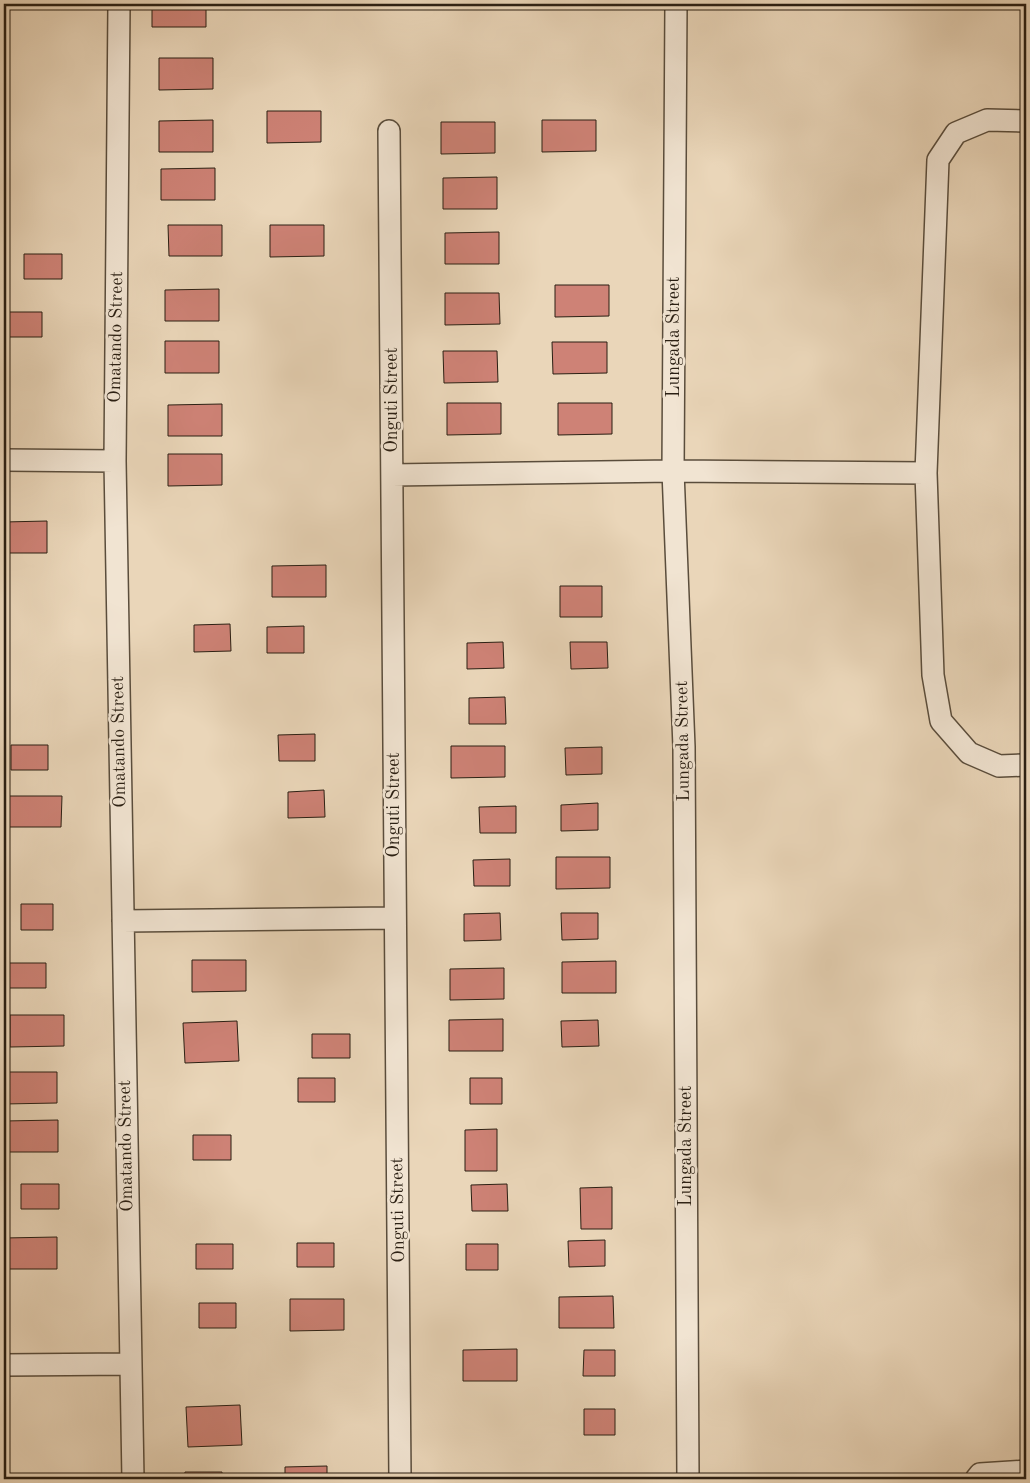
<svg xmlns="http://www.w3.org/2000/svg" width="1030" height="1483" font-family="'Old Standard TT',serif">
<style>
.building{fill:#ce8276;stroke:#2a1f13}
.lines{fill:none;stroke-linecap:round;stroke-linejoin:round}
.street-casing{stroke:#5a4d3c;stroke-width:24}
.street{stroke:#f1e4d2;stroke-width:21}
.labels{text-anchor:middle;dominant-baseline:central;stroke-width:5;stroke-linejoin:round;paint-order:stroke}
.street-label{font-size:18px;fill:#2a1f13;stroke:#f1e4d2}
</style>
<rect width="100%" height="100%" fill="#ead6b9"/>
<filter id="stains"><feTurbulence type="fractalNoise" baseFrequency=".004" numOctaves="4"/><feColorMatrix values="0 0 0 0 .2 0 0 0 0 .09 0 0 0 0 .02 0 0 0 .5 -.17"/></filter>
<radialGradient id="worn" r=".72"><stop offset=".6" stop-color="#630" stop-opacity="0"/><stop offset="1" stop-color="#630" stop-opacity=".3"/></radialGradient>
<path class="building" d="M152 4H206V27H152Z
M159 58H213V89L159 90Z
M267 111H321V142L267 143Z
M213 120V152H159V121Z
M542 120H596V151L542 152Z
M441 122H495V153L441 154Z
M215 168V200H161V169Z
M497 177V209H443V178Z
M168 225H222V256H169Z
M270 225H324V256L270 257Z
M499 232V264H445V233Z
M24 254H62V279H24Z
M555 285H609V316L555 317Z
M219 289V321H165V290Z
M445 293H499L500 324 445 325Z
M5 312H42V337H5Z
M165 341H219V373H165Z
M552 342H607V373L553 374Z
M443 351H497L498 382 444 383Z
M447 403H501V434L447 435Z
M558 403H612V434L558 435Z
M222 404V436H168V405Z
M168 454H222V485L168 486Z
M47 521V553H4V522Z
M326 565V597H272V566Z
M560 586H602V617H560Z
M230 624 231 651 194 652V625Z
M304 626V653H267V627Z
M503 642 504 668 467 669V643Z
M570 642H607L608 668 571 669Z
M505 697 506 724H469V698Z
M315 734V761H279L278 735Z
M11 745H48V770H11Z
M451 746H505V777L451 778Z
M602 747V774L566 775 565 748Z
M324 790 325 817 288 818V792Z
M7 796H62L61 827H8Z
M598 803V830L561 831V805Z
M516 806V833H480L479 807Z
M556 857H610V888L556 889Z
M510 859V886H474L473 860Z
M21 904H53V930H21Z
M500 913 501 940 464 941V914Z
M561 913H598V939L562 940Z
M192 960H246V991L192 992Z
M616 961V993H562V962Z
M9 963H46V988H8Z
M504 968V999L450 1000V969Z
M10 1015H64V1046L10 1047Z
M503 1019V1051H449V1020Z
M598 1020 599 1046 562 1047 561 1021Z
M237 1021 239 1061 185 1063 183 1023Z
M312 1034H350V1058H312Z
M4 1072H57V1103L4 1104Z
M298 1078H335V1102H298Z
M470 1078H502V1104H470Z
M58 1120V1152H4V1121Z
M497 1129V1171H465V1130Z
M193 1135H231V1160H193Z
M21 1184H59V1209H21Z
M507 1184 508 1211H472L471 1185Z
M612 1187V1229H581L580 1188Z
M57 1237V1269H4V1238Z
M605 1240V1266L569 1267 568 1241Z
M297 1243H334V1267H297Z
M196 1244H233V1269H196Z
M466 1244H498V1270H466Z
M613 1296 614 1328H559V1297Z
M290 1299H344V1330L290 1331Z
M199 1303H236V1328H199Z
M517 1349V1381H463V1350Z
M584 1350H615V1376H583Z
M240 1405 242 1445 188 1447 186 1407Z
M584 1409H615V1435H584Z
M327 1466V1479H285V1467Z
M185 1472H222V1479H184Z"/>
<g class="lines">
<defs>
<path id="street" d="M119 4 115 461 133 1479
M676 4 673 471 684 747 688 1479
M1026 121 987 120 956 133 938 160 926 473 933 675 941 721 969 753 999 766 1026 765
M389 131 400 1479
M4 460 115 461
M392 475 673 471 926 473
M123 921 395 918
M4 1365 130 1364
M976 1479 980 1474 1026 1471"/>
</defs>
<use href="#street" class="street-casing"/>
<use href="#street" class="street"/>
</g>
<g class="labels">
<g class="street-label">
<text transform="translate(116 337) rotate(-89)">Omatando Street</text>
<text transform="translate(674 337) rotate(-90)">Lungada Street</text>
<text transform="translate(392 400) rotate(-90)">Onguti Street</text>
<text transform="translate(683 741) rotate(-91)">Lungada Street</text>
<text transform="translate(119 742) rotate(-91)">Omatando Street</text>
<text transform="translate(394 805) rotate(-90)">Onguti Street</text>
<text transform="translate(126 1146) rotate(-91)">Omatando Street</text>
<text transform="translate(686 1146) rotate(-90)">Lungada Street</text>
<text transform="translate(398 1210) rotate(-91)">Onguti Street</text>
</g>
</g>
<rect width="1030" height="1483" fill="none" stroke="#ead6b9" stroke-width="20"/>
<rect x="5" y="5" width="1020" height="1473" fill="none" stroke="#2a1f13" stroke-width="2.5"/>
<rect x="10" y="10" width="1010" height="1463" fill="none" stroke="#2a1f13"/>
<rect width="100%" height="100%" filter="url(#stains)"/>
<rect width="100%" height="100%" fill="url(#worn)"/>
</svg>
